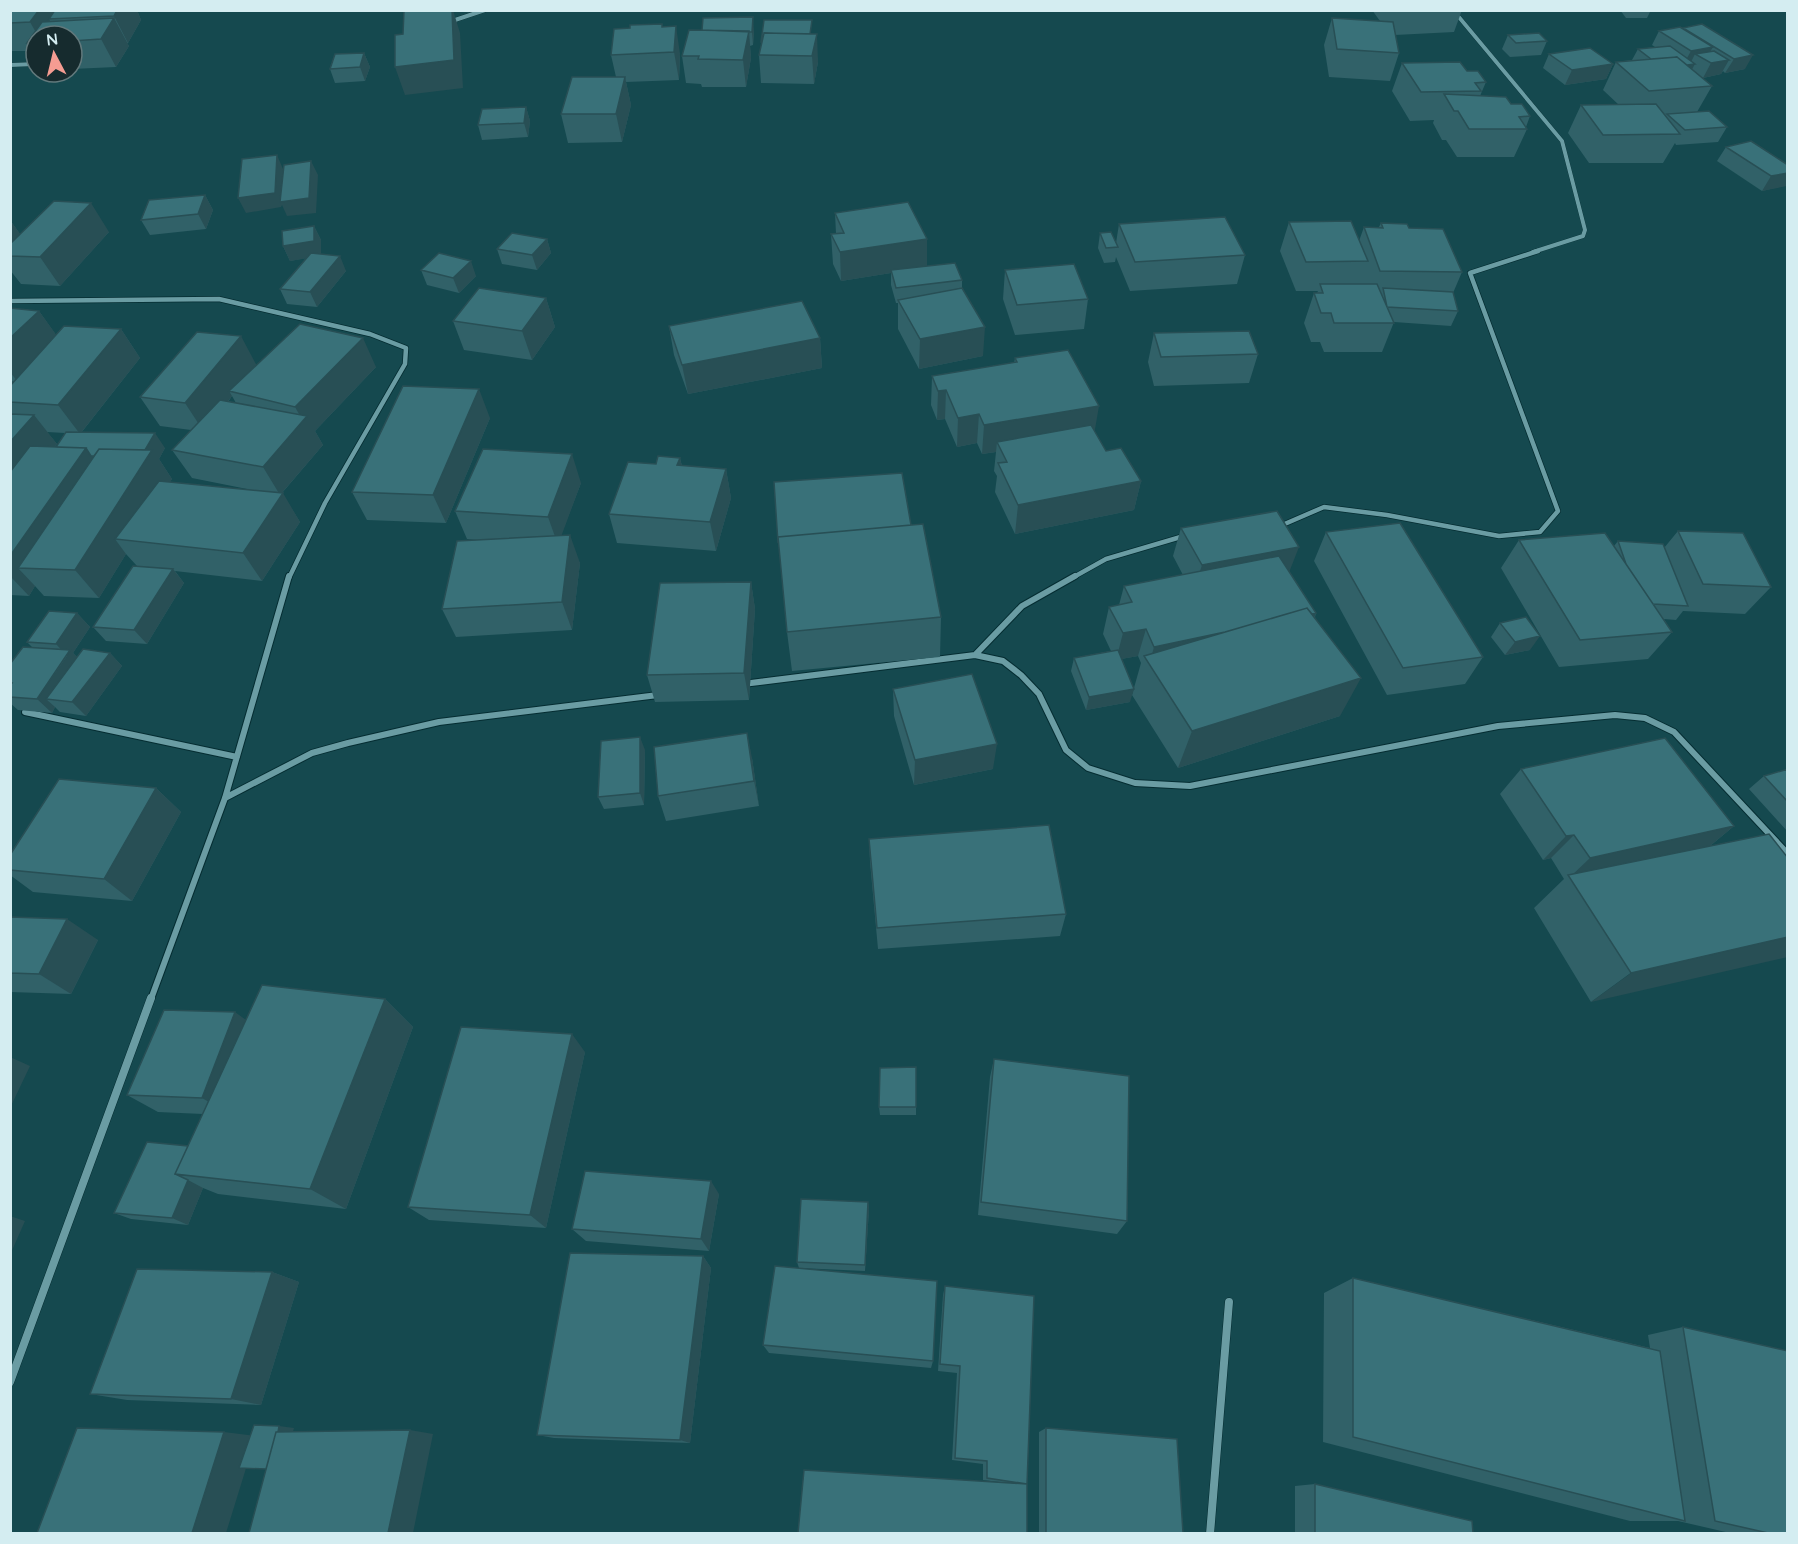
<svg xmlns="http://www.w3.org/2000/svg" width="1798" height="1544" font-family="Quicksand,sans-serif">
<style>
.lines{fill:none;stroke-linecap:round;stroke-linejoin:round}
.minor-far3-casing{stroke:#052d32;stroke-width:4.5}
.minor-far2-casing{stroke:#052d32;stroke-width:6}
.minor-far1-casing{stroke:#052d32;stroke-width:8}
.minor-casing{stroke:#052d32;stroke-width:9}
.minor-far3{stroke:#6a9ca3;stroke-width:4}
.minor-far2{stroke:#6a9ca3;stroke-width:4.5}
.minor-far1{stroke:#6a9ca3;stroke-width:6}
.minor{stroke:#6a9ca3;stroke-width:8}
.wall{fill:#316168;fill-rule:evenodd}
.shaded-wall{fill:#284f55}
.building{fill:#397179;stroke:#284f55;stroke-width:1.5}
</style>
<rect width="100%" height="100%" fill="#15494f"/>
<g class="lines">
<defs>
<path id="minor-far3" d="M1453 10 1562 141 1585 230 1583 236 1533 252
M453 27 455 20 485 10
M10 65 36 64"/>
<path id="minor-far2" d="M10 301 219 299 370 334 406 348 405 364 325 503 289 578
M1280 526 1324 507 1387 515 1499 536 1540 532 1558 511 1470 273 1538 251
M1072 578 1106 559 1184 536"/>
<path id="minor-far1" d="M975 655 1022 606 1075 576
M743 684 975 655 1003 661 1021 675 1039 694 1066 750 1088 768 1135 783 1190 786 1498 726 1615 715 1645 718 1674 732 1788 854
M25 712 237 757
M225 798 312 753 348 743 439 722 658 695
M151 999 225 798 289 576"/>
<path id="minor" d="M10 1382 151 998
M1210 1534 1229 1302"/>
</defs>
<use href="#minor-far3" class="minor-far3-casing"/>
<use href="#minor-far2" class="minor-far2-casing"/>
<use href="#minor-far1" class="minor-far1-casing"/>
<use href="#minor" class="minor-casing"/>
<use href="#minor-far3" class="minor-far3"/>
<use href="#minor-far2" class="minor-far2"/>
<use href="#minor-far1" class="minor-far1"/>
<use href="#minor" class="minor"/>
</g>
<path class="wall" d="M10 10H137L141 20 128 43H127L129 46 116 67 72 69V36H36V59L31 51H10Z
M1372 10H1462L1454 32 1395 35 1399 53 1390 81 1329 77 1324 45 1332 18 1380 21Z
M1620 10H1651L1647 18H1626Z
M1702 24 1745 69 1725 73 1723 71 1721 74 1703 78 1712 86 1697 112 1727 127 1718 142 1676 145 1675 143 1663 163H1589L1568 133 1581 105H1619L1603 90 1616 62 1632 60 1638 49 1655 47 1652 45 1659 31 1683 29V28Z
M663 27 680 54 679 80 626 82 631 105 622 142 568 143 561 114 616 77 611 55Z
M689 30 754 31 753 45 750 46 751 58 746 87H702L701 84 686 83 682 56Z
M813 34 818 62 814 84 761 83 759 55 761 46V42Z
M1508 35 1547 41 1541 55 1510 57 1502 49Z
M364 53 370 67 365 81 335 83 330 69Z
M1549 54 1613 64 1606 79 1565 85 1543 68Z
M1402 63 1467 71 1486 82 1480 96 1511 104 1530 116 1526 127 1527 129 1514 157H1457L1446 140H1442L1433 123 1434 120 1410 121 1392 91Z
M526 107 530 121 528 137 482 140 478 125Z
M1726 147 1788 165V185L1762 191 1717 161Z
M205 195 213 210 206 229 150 235 141 220Z
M835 213 927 266 962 280V289L983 356 919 369 898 329V303H896L891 285V273L841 281 833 264 831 234H836Z
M10 220 20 234 109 232 60 286 21 284 10 270Z
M1289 222 1359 241 1364 227H1379L1381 223 1409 228 1462 272 1453 293 1458 311 1451 326 1394 322 1382 352H1324L1320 342H1311L1304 323 1314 293H1317L1318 291H1296L1280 251Z
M1119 224 1245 255 1237 284 1130 291 1116 257 1115 262 1104 263 1098 248 1100 233 1116 243Z
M314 226 321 240V255L346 271 317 307 287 304 280 289 306 258 290 261 283 246Z
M547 239 551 253 537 270 502 264 497 249Z
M421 270 476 276 459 293 427 285Z
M1005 270 1088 299 1084 329 1015 335 1003 299Z
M546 298 555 327 532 360 464 350 453 321Z
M10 308 39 311 56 335 121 329 140 358 81 433 165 448 159 459 172 479 170 482 252 490 192 478 172 450 191 430 160 426 140 397 257 365 376 367 315 431 323 445 282 493 300 522 262 581 175 571 184 583 147 644 106 641 93 627 137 566 126 554 99 598 44 596 35 586 29 596 10 595V386L15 382 10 381ZM232 396 236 403 228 402ZM47 432 65 433 56 447H55L57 444Z
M669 326 820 338 822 368 688 394 674 355Z
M1154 333 1258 354 1249 383 1154 386 1148 362Z
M1015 358 1094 431 1106 451 1141 481 1134 510 1015 534 995 492 997 476 994 471 996 452 982 454 977 443 957 447 945 419 937 420 931 405 932 376 1014 363Z
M490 418 446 523 367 520 352 492Z
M680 458 682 466 726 469 731 498 716 551 617 543 609 514 656 464Z
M581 483 561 535 580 563 572 630 456 637 442 609 477 540 467 539 455 511Z
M911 525 941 617 940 657 792 671 787 632Z
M1181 528 1289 571 1316 613 1315 617 1340 716 1178 768 1132 695 1141 663 1138 656 1121 659 1130 702 1086 710 1071 671 1074 658 1111 651 1103 634 1109 607 1119 605 1124 586 1183 575 1173 556Z
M1678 531 1771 587 1745 614 1683 611 1676 620 1664 619 1672 632 1648 659 1559 667 1501 568 1519 540 1614 546 1618 541 1664 548Z
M1326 532 1483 657 1465 684 1387 695 1314 561Z
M751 582 755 609 749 700 655 702 647 675Z
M77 613 90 627 73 653 77 657 110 653 122 666 86 716 60 712 55 707 52 713 18 710 10 703V664L33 648 27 642Z
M1500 623 1530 650 1505 655 1491 637Z
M893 689 993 769 914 785 894 716Z
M645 750 644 805 604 809 598 797Z
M752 758 759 806 666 821 658 796Z
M1521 769 1734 826 1710 846 1788 858 1591 1002 1534 908 1564 879 1551 858 1543 860 1500 794Z
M1788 769V832L1749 789 1764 776Z
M156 788 181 812 132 901 33 892 10 875V855Z
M869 839 1066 914 1060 936 878 949 870 862Z
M10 917 98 940 71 994 10 992Z
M385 999 413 1027 346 1209 218 1194 203 1188 188 1225 131 1219 114 1213 188 1146 203 1114 158 1112 127 1095 246 1020Z
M585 1052 546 1228 429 1220 408 1207Z
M994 1059 1127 1221 1117 1234 978 1215 990 1077Z
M879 1107H916V1115H880Z
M719 1194 709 1251 586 1241 572 1229Z
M868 1202 869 1209 865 1271 799 1268 797 1262Z
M703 1256 711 1268 690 1443 554 1438 537 1435Z
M272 1272 299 1282 261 1405 127 1400 90 1394Z
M1353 1278 1650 1348 1648 1335 1683 1327 1788 1533H1730L1678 1521H1630L1323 1442 1324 1293Z
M945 1286 1027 1484 999 1482 983 1480V1464L952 1460 957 1373 938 1371 943 1295Z
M763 1345 933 1361 931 1368 769 1353Z
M1046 1428 1183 1533H1039V1432Z
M1315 1484 1473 1533H1295V1486Z"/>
<path class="shaded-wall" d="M10 10H56L49 19 57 34 38 36 30 22Z
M117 10H137L141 20 128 43 114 16Z
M452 10H453L460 33 463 88 405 95 395 67Z
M753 17 754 31 753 45 752 32Z
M114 18 129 46 116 67 101 39Z
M676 26 680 54 679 80 674 52Z
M749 31 751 58 746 87 743 60Z
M817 34 818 62 814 84 812 56Z
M1713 47 1705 60 1695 54 1690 64H1695L1687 78 1683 65 1691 51Z
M364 53 370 67 365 81 360 67Z
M1753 55 1745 69 1725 73 1734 59Z
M1729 60 1721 74 1703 78 1711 63Z
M1613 64 1606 79 1565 85 1572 70Z
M625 77 631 105 622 142 616 114Z
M526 107 530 121 528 137 524 123Z
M277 155 283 169 311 161 318 175 316 213 287 216 282 205 281 207 246 213 238 198Z
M1788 173 1787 186 1762 191 1771 176Z
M205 195 213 210 206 229 198 214Z
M91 203 109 232 60 286 40 257Z
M10 220 26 242 10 256Z
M314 226 321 240V256L290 261 283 246Z
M547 239 551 253 537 270 532 255Z
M927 239V268L891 270V273L841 281 840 252Z
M340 256 346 271 317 307 310 292Z
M471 261 476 276 459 293 453 278Z
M546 298 555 327 532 360 522 331Z
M39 311 60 340 18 382 10 372V338Z
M985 327 983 356 919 369 920 339Z
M121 329 140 358 80 434 58 405Z
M241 336 257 366 229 391 232 396 204 432 185 403Z
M363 338 376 367 315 431 323 445 280 495 263 467 303 421 295 407Z
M820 338 822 368 688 394 682 365Z
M479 389 490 418 446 523 433 495Z
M946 390 945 419 937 420 938 391Z
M1099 406 1094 435 997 442 996 452 982 454 984 425Z
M979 414 977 443 957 447 958 418Z
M34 415 57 444 10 500V442Z
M155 433 165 448 159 459 172 479 134 541 115 539 126 554 99 598 75 570Z
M86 448 108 477 18 568 35 586 29 596 10 576V556Z
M572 454 581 483 558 545 548 517Z
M680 458 686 486 677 465Z
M726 469 731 498 716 551 710 522Z
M1141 481 1134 510 1015 534 1018 505Z
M283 493 300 522 262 581 243 553Z
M570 535 580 563 572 630 562 602Z
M1299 547 1288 575 1193 593 1202 565Z
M173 569 184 583 147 644 134 630Z
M751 582 755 609 749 700 744 673Z
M77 613 90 627 73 653 84 664 46 699 55 707 52 713 37 699 67 656 56 644Z
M1316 613 1304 641 1149 665 1154 647Z
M1146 629 1138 656 1116 660 1123 633Z
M1540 636 1530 650 1505 655 1515 642Z
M110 653 122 666 86 716 72 702Z
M1361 678 1340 716 1178 768 1192 731Z
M1134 689 1130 702 1086 710 1089 697Z
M747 733 752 758 759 806 754 781Z
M640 737 645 750 644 805 640 793Z
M997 744 993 769 914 785 915 760Z
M156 788 181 812 132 901 104 879Z
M1734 826 1705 850 1570 877 1590 858Z
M1574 835 1551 858 1543 860 1566 836Z
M67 919 98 940 71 994 39 974Z
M1788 937V957L1591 1002 1631 973Z
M385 999 413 1027 346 1209 310 1189Z
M235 1012 261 1031 230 1114 202 1098Z
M572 1034 585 1052 546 1228 530 1215Z
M10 1057 30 1066 10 1108Z
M188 1180 203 1188 188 1225 172 1218Z
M711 1181 719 1194 709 1251 701 1239Z
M868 1202 869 1209 865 1271V1265Z
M10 1216 25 1221 10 1255Z
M703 1256 711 1268 690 1443 680 1440Z
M272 1272 299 1282 261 1405 231 1399Z
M279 1426 294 1428 282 1470 267 1469Z
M410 1430 433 1434 413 1533H388Z
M224 1432 256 1436 226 1533H192Z"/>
<path class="building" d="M10 10H39L30 22 10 23Z
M55 10H117L114 16 49 19Z
M404 10H452L454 60 395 67V35L403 34Z
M753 17 752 32 702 30 703 18Z
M114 18 101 39 72 41V36H36V43H27L42 22Z
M1332 18 1393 22 1399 53 1337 49Z
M764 20H812L810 34 764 33 762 42H761Z
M662 24V27L676 26 674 52 611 55 614 29 630 28V25Z
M1702 24 1753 55 1734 59 1683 28Z
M1680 27 1713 47 1691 51 1659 31Z
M689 30 749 31 743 60 698 59 699 56H682Z
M764 33 817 34 812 56 759 55Z
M1539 33 1547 41 1516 43 1508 35Z
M1670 46 1695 64 1687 65 1677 57 1651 59 1638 49Z
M1590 48 1613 64 1572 70 1549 54Z
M1714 51 1729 60 1711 63 1695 54Z
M364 53 360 67 330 69 335 54Z
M1677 57 1712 86 1649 91 1616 62Z
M1460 62 1467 71H1478L1486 82 1475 83 1481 91 1421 92 1402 63Z
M572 77H625L616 114H561Z
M1444 94 1506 97 1511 104H1522L1530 116 1519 117 1527 129H1469L1458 111H1454Z
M1656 104 1680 134 1603 135 1581 105Z
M526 107 524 123 478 125 482 109Z
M1709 111 1727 127 1685 130 1667 114Z
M1751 141 1788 165V173L1771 176 1726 147Z
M277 155 275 193 238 198 242 159Z
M311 161 309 198 280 202 284 165Z
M205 195 198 214 141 220 149 200Z
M54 201 91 203 40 257 10 256V244Z
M908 202 927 239 840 252 831 234 844 233 835 213Z
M1225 217 1245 255 1135 262 1119 224Z
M1351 221 1368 261 1306 262 1289 222Z
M1381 223 1407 224 1409 228 1443 229 1462 272 1380 271 1364 227 1383 228Z
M314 226V241L283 246 282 231Z
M1111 232 1118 247 1106 248 1100 233Z
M512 233 547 239 532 255 497 249Z
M311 253 340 256 310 292 280 289Z
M439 253 471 261 453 278 421 270Z
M955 263 962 280 896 288 891 270Z
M1074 264 1088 299 1017 305 1005 270Z
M1320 284H1377L1394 323H1334L1331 313H1321L1314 293H1323Z
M479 288 546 298 522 331 453 321Z
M962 288 985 327 920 339 898 300Z
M1383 288 1453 292 1458 311 1387 307Z
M802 301 820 338 682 365 669 326Z
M10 308 39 311 10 338Z
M300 324 363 338 295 407 229 391Z
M64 326 121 329 58 405 10 402V386Z
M1249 331 1258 354 1161 357 1154 333Z
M197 332 241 336 185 403 140 397Z
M1068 350 1099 406 984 425 979 414 958 418 946 390 938 391 932 376 1017 362 1015 358Z
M403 386 479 389 433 495 352 492Z
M220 400 307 416 263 467 172 450Z
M10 414 34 415 10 442Z
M1091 425 1106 451 1121 448 1141 481 1018 505 998 463 1007 462 997 442Z
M66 432 155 433 145 450 99 449 94 456H91L86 448 56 447Z
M30 446 86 448 10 556V472Z
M99 449 152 450 75 570 18 568Z
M483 449 572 454 548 517 455 511Z
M658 456 680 458 677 465 726 469 710 522 609 514 628 462 656 464Z
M902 473 911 525 778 537V543L774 482Z
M159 481 283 493 243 553 115 539Z
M1277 511 1299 547 1202 565 1181 528Z
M1400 523 1483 657 1403 668 1326 532Z
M923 524 941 617 787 632 778 537Z
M1678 531 1743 533 1771 587 1703 584Z
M1605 533 1672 632 1580 640 1519 540Z
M570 535 562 602 442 609 457 541Z
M1618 541 1663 544 1688 606 1653 604 1626 564Z
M1279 556 1316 613 1312 614 1307 608 1225 632 1154 647 1146 629 1123 633 1109 607 1132 602 1124 586Z
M133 566 173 569 134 630 93 627Z
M751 582 744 673 647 675 660 583Z
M1307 608 1361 678 1192 731 1144 656Z
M49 611 77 613 56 644 27 642Z
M1526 617 1540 636 1515 642 1500 623Z
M23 647 70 650 37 699 10 697V685L12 683 10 682V664Z
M83 649 110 653 72 702 46 699Z
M1118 650 1134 689 1089 697 1074 658Z
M972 674 997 744 915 760 893 689Z
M747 733 754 781 658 796 654 747Z
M640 737V793L598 797 601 741Z
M1665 738 1734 826 1590 858 1574 835 1566 836 1521 769Z
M1788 769V802L1764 776Z
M59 779 156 788 104 879 10 870V855Z
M1049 825 1066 914 877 928 869 839Z
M1769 834 1788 858V937L1631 973 1568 875Z
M10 917 67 919 39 974 10 973Z
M262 985 385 999 310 1189 175 1174Z
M164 1010 235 1012 202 1098 127 1095Z
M461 1027 572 1034 530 1215 408 1207Z
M994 1059 1129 1076 1127 1221 981 1202Z
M916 1067V1107H879L880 1068Z
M147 1142 188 1146 175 1174 188 1180 172 1218 114 1213Z
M585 1171 711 1181 701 1239 572 1229Z
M801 1199 868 1202 865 1265 797 1262Z
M570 1253 703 1256 680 1440 537 1435Z
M775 1266 937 1281 933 1361 763 1345Z
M137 1269 272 1272 231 1399 90 1394Z
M1353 1278 1660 1351 1685 1521 1353 1437Z
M945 1286 1034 1296 1027 1484 987 1478V1461L955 1458 960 1366 940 1364Z
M1683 1327 1788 1351V1533H1768L1715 1521Z
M254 1425 279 1426 278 1432H276L266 1469 239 1468Z
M77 1428 224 1432 192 1533H37Z
M1046 1428 1177 1439 1183 1533H1046Z
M410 1430 388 1533H249L276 1432Z
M804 1470 1027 1484V1533H798Z
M1315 1484 1472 1521 1473 1533H1315Z"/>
<rect width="1798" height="1544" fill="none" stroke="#d4edf1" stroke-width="24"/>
<g transform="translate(54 54) rotate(353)"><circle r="28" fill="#162b2e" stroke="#62797c" stroke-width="1.5"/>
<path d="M0-4.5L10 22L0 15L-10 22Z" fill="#f59c92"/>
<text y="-9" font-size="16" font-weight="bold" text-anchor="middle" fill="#d4edf1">N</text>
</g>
</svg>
